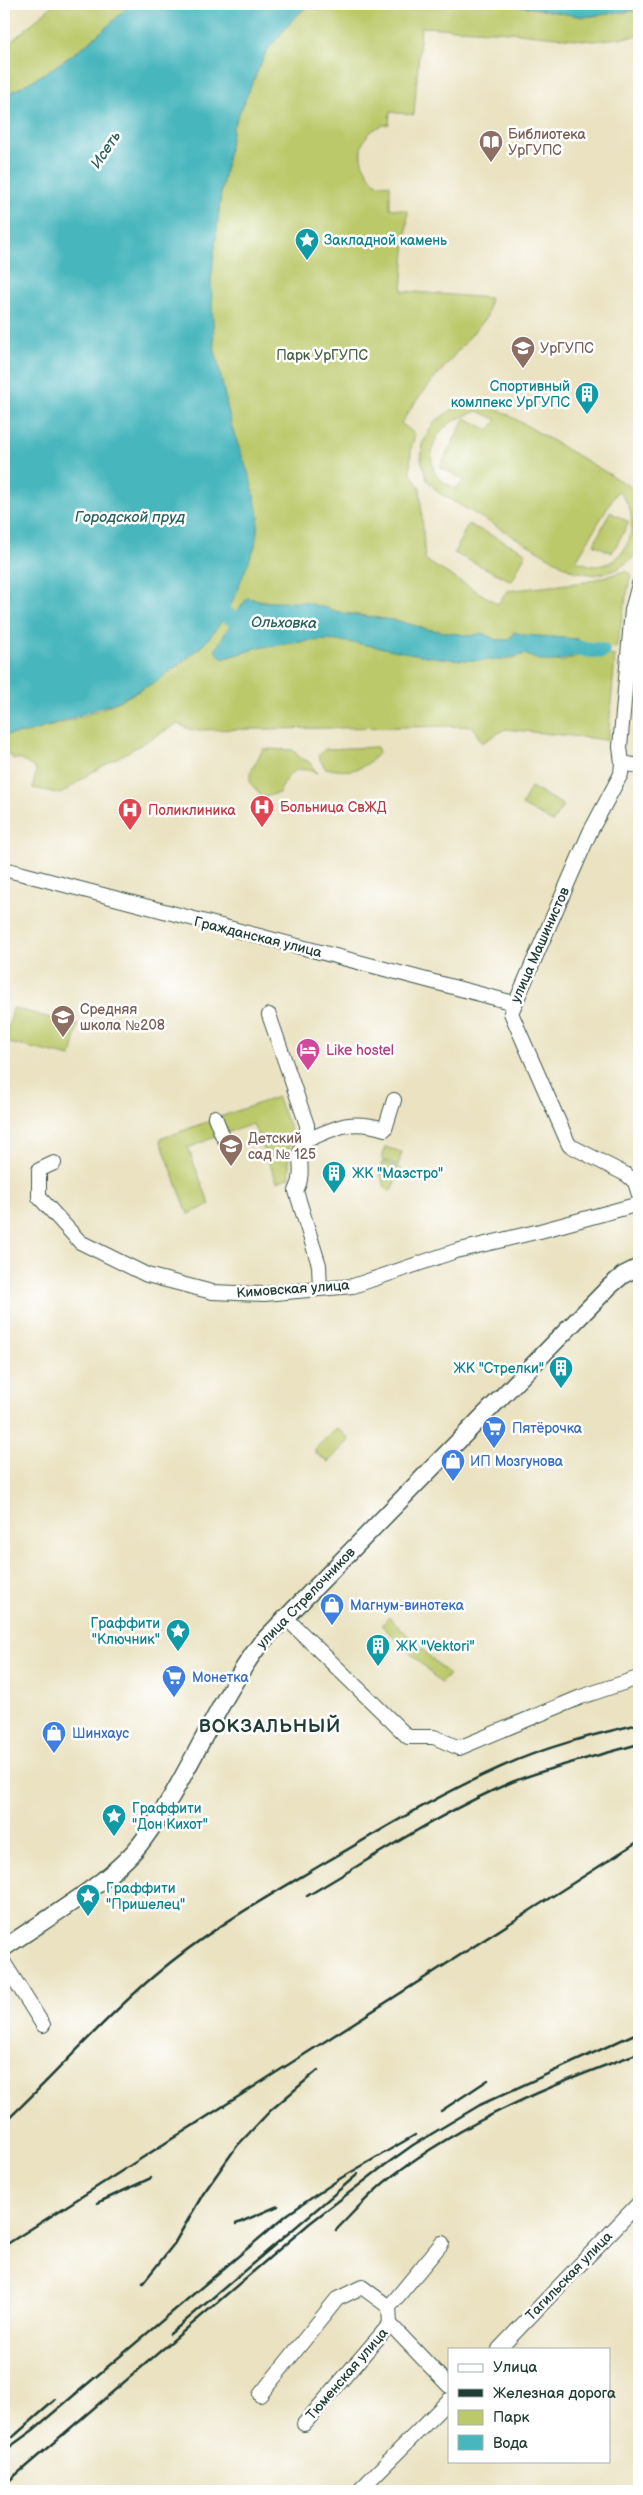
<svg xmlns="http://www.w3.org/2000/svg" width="643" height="2495" font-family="'Balsamiq Sans',sans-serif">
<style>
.green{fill:#bcc96b;stroke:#6e8350;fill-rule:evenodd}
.water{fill:#47b6bd;stroke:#337a78}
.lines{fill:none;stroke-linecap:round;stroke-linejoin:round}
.river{stroke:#47b6bd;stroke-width:16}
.minor-casing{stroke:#3d5649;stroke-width:16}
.major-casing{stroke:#3d5649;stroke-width:19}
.minor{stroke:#fff;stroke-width:14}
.major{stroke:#fff;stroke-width:16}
.rail{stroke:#1f3d34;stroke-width:2.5}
.labels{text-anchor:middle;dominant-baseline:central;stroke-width:5;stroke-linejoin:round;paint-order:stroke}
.education-label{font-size:14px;fill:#785e54;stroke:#fff;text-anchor:start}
.culture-label{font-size:14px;fill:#0d838f;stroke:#fff;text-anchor:start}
.park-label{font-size:14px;fill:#466042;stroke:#fff}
.health-label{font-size:14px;fill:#be3a42;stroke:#fff;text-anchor:start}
.street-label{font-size:14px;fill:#1f3d34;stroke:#fff}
.hotel-label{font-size:14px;fill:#b23c85;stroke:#fff;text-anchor:start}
.shop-label{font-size:14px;fill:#366cbe;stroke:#fff;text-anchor:start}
.water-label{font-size:15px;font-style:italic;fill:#2b615d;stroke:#fff}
.district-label{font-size:19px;font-weight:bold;letter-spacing:1px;fill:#1f3d34;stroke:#fff}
</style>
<rect width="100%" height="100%" fill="#fff"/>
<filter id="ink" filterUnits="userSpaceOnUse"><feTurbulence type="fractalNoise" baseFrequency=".02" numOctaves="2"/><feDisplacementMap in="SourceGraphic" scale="10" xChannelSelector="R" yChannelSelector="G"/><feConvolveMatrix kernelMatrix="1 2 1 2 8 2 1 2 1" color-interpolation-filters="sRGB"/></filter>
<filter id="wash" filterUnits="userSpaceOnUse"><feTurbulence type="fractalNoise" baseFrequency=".0096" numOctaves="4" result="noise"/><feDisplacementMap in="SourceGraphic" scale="20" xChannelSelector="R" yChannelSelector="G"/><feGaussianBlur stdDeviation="1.12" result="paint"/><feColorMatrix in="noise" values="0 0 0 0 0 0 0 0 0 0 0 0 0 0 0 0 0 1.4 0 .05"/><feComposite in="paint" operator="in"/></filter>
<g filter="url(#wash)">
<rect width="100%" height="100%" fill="#eae2c1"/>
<path class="green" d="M54 4H130C92 44 53 71 4 96V48Z
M310 4H509L584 17 639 10V36L593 41 510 32 421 27 414 115 390 112 389 124C374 126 361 137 361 153 360 164 369 174 375 183L390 185V208L408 211 402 291 490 298 487 316 416 401 401 423 415 434 411 449 410 472 420 488 425 560 498 604 507 591 586 582 625 571 631 574 616 648 588 646 577 639 524 635 514 632 509 640H496L482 633 471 636 426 629 399 621 247 598 237 612H233L229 606 255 546 250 478 232 428 214 346 211 281 221 193 233 127 266 52 295 17Z
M478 402 500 410 631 487 639 496V548L632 559 616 570 595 575 573 571 439 493 427 480 421 459 422 444 434 422 455 408ZM478 411 497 420 489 430 465 418 440 467 464 480 456 489C449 485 438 480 435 472 428 459 433 439 443 429 453 419 466 415 478 411ZM617 491C643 511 634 564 595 566 590 566 582 562 576 561Z
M610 512 629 522 612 553 594 544Z
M468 524 526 552 512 581 454 553Z
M222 619 230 626 216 651 223 659C234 654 245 654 255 648L311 640 345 641 453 659H511L525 654 562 662 586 653 615 656 608 740 505 729 482 743 472 726 192 730 177 724 89 774 61 794 33 788 36 769 20 759H13L9 754 4 753V735C72 728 155 692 204 644 211 637 217 627 222 619Z
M377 747 379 752C363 772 349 773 325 768L318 756 325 749Z
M263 749 293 750 299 757 309 762 317 773C292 764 290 773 279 793L263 797 250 783V773Z
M531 787 563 805 553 822 522 805Z
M13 1008 78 1025 71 1057 5 1042Z
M277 1097 293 1135 288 1151 290 1177 277 1182 253 1124 223 1134 217 1118Z
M215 1119 220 1135 188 1148 210 1205 188 1214 160 1139Z
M385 1147 402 1152 398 1166 382 1160Z
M382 1162 401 1169 392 1191 386 1189 379 1172Z
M335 1429H339L348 1438V1442L328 1462 315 1453V1449Z
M389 1617 449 1675 441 1683 381 1625Z"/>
<path class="water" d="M130 4H310L295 17 266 52 233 127 221 193 211 281 214 346 232 428 250 478 259 517 255 546 227 615 205 643 159 680 118 701 67 720 27 733 4 735V96C53 71 92 44 130 4Z
M509 4H639V10L584 17Z
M247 598 266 602H305L346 614 399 621 426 629 471 636 482 633 496 640H509L514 632 524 635 577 639 587 649C567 661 547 667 525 654 467 671 404 650 347 642 316 637 286 645 255 648 245 654 234 654 223 659L215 651 237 612Z"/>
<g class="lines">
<path class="river" d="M207 604 241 623H256
M564 647 602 651"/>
</g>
</g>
<g filter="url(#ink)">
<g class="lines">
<defs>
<path id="minor" d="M639 584 632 610 620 747 622 763 621 774 590 832 511 1013 569 1145 627 1175 635 1182 639 1195
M622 763 639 766
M4 869 514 1003
M269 1015 307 1125V1140C295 1150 303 1166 300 1179 300 1183 297 1188 296 1191L319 1265 320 1289
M215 1117 223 1137
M307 1140C339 1126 351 1119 385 1129L394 1100
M54 1163 39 1170V1197L80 1242 147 1275 212 1292 264 1294 353 1286 456 1251 540 1231 639 1204
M285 1617 408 1737H434L459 1748 581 1697 638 1678
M4 1963 43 2025
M390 2324 449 2386
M499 2349 639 2203
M260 2395 337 2299 362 2287 389 2307
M304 2424 390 2324 389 2307 442 2243
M359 2491 449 2400"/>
<path id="major" d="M4 1948C45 1919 115 1880 144 1839 188 1778 215 1705 260 1644L609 1287 623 1275 639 1267"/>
</defs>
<use href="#minor" class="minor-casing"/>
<use href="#major" class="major-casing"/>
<use href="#minor" class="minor"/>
<use href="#major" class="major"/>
<path class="rail" d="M307 1896C374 1857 441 1812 512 1782 553 1766 597 1756 639 1744
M441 2111 488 2080
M4 2123C55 2075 101 2021 154 1976 206 1931 267 1897 326 1862 383 1829 440 1794 501 1767 545 1747 592 1735 639 1724
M97 2203 151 2178
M236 2224 278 2206
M336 2230C354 2212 371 2192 391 2177 464 2121 553 2084 639 2053
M4 2246 639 1841
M143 2283 174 2244 203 2194 237 2146 270 2111 318 2070
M170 2334 358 2174
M13 2437 55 2400
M4 2451 33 2430 288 2214 341 2178 415 2135
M4 2485 310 2223 385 2165 413 2145 480 2105 639 2032"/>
</g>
</g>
<defs>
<symbol id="library-pin" viewBox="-11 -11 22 30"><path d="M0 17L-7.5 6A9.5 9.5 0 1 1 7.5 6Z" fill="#8d6e63" stroke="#fff"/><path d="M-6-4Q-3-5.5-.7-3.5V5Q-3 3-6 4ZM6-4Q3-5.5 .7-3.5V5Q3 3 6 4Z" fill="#fff"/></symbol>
<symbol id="sight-pin" viewBox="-11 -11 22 30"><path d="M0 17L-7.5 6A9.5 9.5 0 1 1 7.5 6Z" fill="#0f9aa8" stroke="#fff"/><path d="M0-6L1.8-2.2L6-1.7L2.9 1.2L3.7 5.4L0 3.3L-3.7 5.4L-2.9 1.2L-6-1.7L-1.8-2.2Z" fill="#fff"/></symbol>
<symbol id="university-pin" viewBox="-11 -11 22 30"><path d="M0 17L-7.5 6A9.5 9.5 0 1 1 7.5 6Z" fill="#8d6e63" stroke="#fff"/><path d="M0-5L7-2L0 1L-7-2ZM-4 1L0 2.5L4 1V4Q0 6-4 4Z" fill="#fff"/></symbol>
<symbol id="building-pin" viewBox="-11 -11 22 30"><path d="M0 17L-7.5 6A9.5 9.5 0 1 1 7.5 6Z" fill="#0f9aa8" stroke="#fff"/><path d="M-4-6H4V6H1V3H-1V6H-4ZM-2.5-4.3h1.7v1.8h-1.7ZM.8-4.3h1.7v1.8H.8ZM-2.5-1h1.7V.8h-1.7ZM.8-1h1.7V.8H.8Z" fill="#fff"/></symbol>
<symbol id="hospital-pin" viewBox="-11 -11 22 30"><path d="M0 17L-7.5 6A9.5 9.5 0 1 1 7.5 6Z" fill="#e0444e" stroke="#fff"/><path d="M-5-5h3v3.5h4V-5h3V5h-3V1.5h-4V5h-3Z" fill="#fff"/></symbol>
<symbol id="school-pin" viewBox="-11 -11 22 30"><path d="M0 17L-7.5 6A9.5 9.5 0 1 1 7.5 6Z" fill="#8d6e63" stroke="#fff"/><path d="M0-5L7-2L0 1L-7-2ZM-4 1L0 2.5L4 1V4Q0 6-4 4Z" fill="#fff"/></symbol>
<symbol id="hotel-pin" viewBox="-11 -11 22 30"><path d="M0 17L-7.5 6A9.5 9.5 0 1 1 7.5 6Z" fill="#d1479c" stroke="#fff"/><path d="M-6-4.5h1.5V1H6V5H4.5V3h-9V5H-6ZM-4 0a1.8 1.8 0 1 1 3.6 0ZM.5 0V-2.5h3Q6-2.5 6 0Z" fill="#fff"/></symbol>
<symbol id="supermarket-pin" viewBox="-11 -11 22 30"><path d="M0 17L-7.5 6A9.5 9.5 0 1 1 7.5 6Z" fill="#3f7fe0" stroke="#fff"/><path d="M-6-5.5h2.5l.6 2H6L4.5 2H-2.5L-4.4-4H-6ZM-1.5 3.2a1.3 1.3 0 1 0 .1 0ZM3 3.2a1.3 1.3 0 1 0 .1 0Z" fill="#fff"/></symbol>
<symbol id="shop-pin" viewBox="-11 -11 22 30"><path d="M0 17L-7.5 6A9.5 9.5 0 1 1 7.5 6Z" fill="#3f7fe0" stroke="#fff"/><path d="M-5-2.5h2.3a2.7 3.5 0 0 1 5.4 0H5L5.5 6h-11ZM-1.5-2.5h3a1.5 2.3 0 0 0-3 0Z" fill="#fff"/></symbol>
</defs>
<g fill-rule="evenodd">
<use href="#library-pin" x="477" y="128" width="28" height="38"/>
<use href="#sight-pin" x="293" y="226" width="28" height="38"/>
<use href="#university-pin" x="509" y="334" width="28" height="38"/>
<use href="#building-pin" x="573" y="380" width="28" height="38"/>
<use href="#hospital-pin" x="248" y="793" width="28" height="38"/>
<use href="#hospital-pin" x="116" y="796" width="28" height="38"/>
<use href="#school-pin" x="49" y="1003" width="28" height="38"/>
<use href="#hotel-pin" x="294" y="1036" width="28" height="38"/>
<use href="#school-pin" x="217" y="1132" width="28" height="38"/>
<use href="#building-pin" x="320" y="1159" width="28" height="38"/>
<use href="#building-pin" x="547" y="1354" width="28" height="38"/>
<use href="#supermarket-pin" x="480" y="1414" width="28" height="38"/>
<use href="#shop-pin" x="439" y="1447" width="28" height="38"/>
<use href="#shop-pin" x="318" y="1591" width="28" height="38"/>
<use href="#sight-pin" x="164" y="1617" width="28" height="38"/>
<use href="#building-pin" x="364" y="1632" width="28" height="38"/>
<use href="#supermarket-pin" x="160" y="1663" width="28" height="38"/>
<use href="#shop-pin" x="40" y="1719" width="28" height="38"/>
<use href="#sight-pin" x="100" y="1802" width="28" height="38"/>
<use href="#sight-pin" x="74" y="1882" width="28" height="38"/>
</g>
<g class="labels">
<g class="education-label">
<text x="508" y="134">Библиотека<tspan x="508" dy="16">УрГУПС</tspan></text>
<text x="540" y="348">УрГУПС</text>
<text x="80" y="1009">Средняя<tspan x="80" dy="16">школа №208</tspan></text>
<text x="248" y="1138">Детский<tspan x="248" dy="16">сад № 125</tspan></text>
</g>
<g class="culture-label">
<text x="324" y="240">Закладной камень</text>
<text x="570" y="386" text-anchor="end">Спортивный<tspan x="570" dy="16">комлпекс УрГУПС</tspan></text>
<text x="352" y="1173">ЖК "Маэстро"</text>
<text x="544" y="1368" text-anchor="end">ЖК "Стрелки"</text>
<text x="160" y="1623" text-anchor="end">Граффити<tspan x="160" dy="16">"Ключник"</tspan></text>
<text x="396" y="1646">ЖК "Vektori"</text>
<text x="132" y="1808">Граффити<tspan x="132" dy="16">"Дон Кихот"</tspan></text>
<text x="106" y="1888">Граффити<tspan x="106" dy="16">"Пришелец"</tspan></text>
</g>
<g class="park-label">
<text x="322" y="355">Парк УрГУПС</text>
</g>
<g class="health-label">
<text x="280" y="807">Больница СвЖД</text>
<text x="148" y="810">Поликлиника</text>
</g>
<g class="street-label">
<text transform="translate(258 937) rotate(14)">Гражданская улица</text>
<text transform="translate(540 945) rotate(-66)">улица Машинистов</text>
<text transform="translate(293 1289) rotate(-4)">Кимовская улица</text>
<text transform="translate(306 1598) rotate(-46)">улица Стрелочников</text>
<text transform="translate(569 2276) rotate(-46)">Тагильская улица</text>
<text transform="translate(347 2374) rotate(-49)">Тюменская улица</text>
</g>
<g class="hotel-label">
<text x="326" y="1050">Like hostel</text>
</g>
<g class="shop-label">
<text x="512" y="1428">Пятёрочка</text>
<text x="470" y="1461">ИП Мозгунова</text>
<text x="350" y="1605">Магнум-винотека</text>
<text x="192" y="1677">Монетка</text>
<text x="72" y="1733">Шинхаус</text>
</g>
<g class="water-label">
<text transform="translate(106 150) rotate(-56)">Исеть</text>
<text x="130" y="517">Городской пруд</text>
<text transform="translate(284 623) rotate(1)">Ольховка</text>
</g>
<g class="district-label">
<text x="270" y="1726">ВОКЗАЛЬНЫЙ</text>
</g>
</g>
<rect width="643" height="2495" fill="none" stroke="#fff" stroke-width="20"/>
<rect x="448" y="2348" width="162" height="115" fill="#ffffff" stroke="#a5b1ae"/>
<rect x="458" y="2364" width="25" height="8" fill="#ffffff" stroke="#a5b1ae"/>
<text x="493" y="2372" font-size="15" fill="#1f3d34">Улица</text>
<rect x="458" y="2389" width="25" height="8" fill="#1f3d34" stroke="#a5b1ae"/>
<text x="493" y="2398" font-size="15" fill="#1f3d34">Железная дорога</text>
<rect x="458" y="2410" width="25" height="15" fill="#bcc96b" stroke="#a5b1ae"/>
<text x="493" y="2422" font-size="15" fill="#1f3d34">Парк</text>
<rect x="458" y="2435" width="25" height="15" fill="#47b6bd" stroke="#a5b1ae"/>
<text x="493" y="2448" font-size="15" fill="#1f3d34">Вода</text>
</svg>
